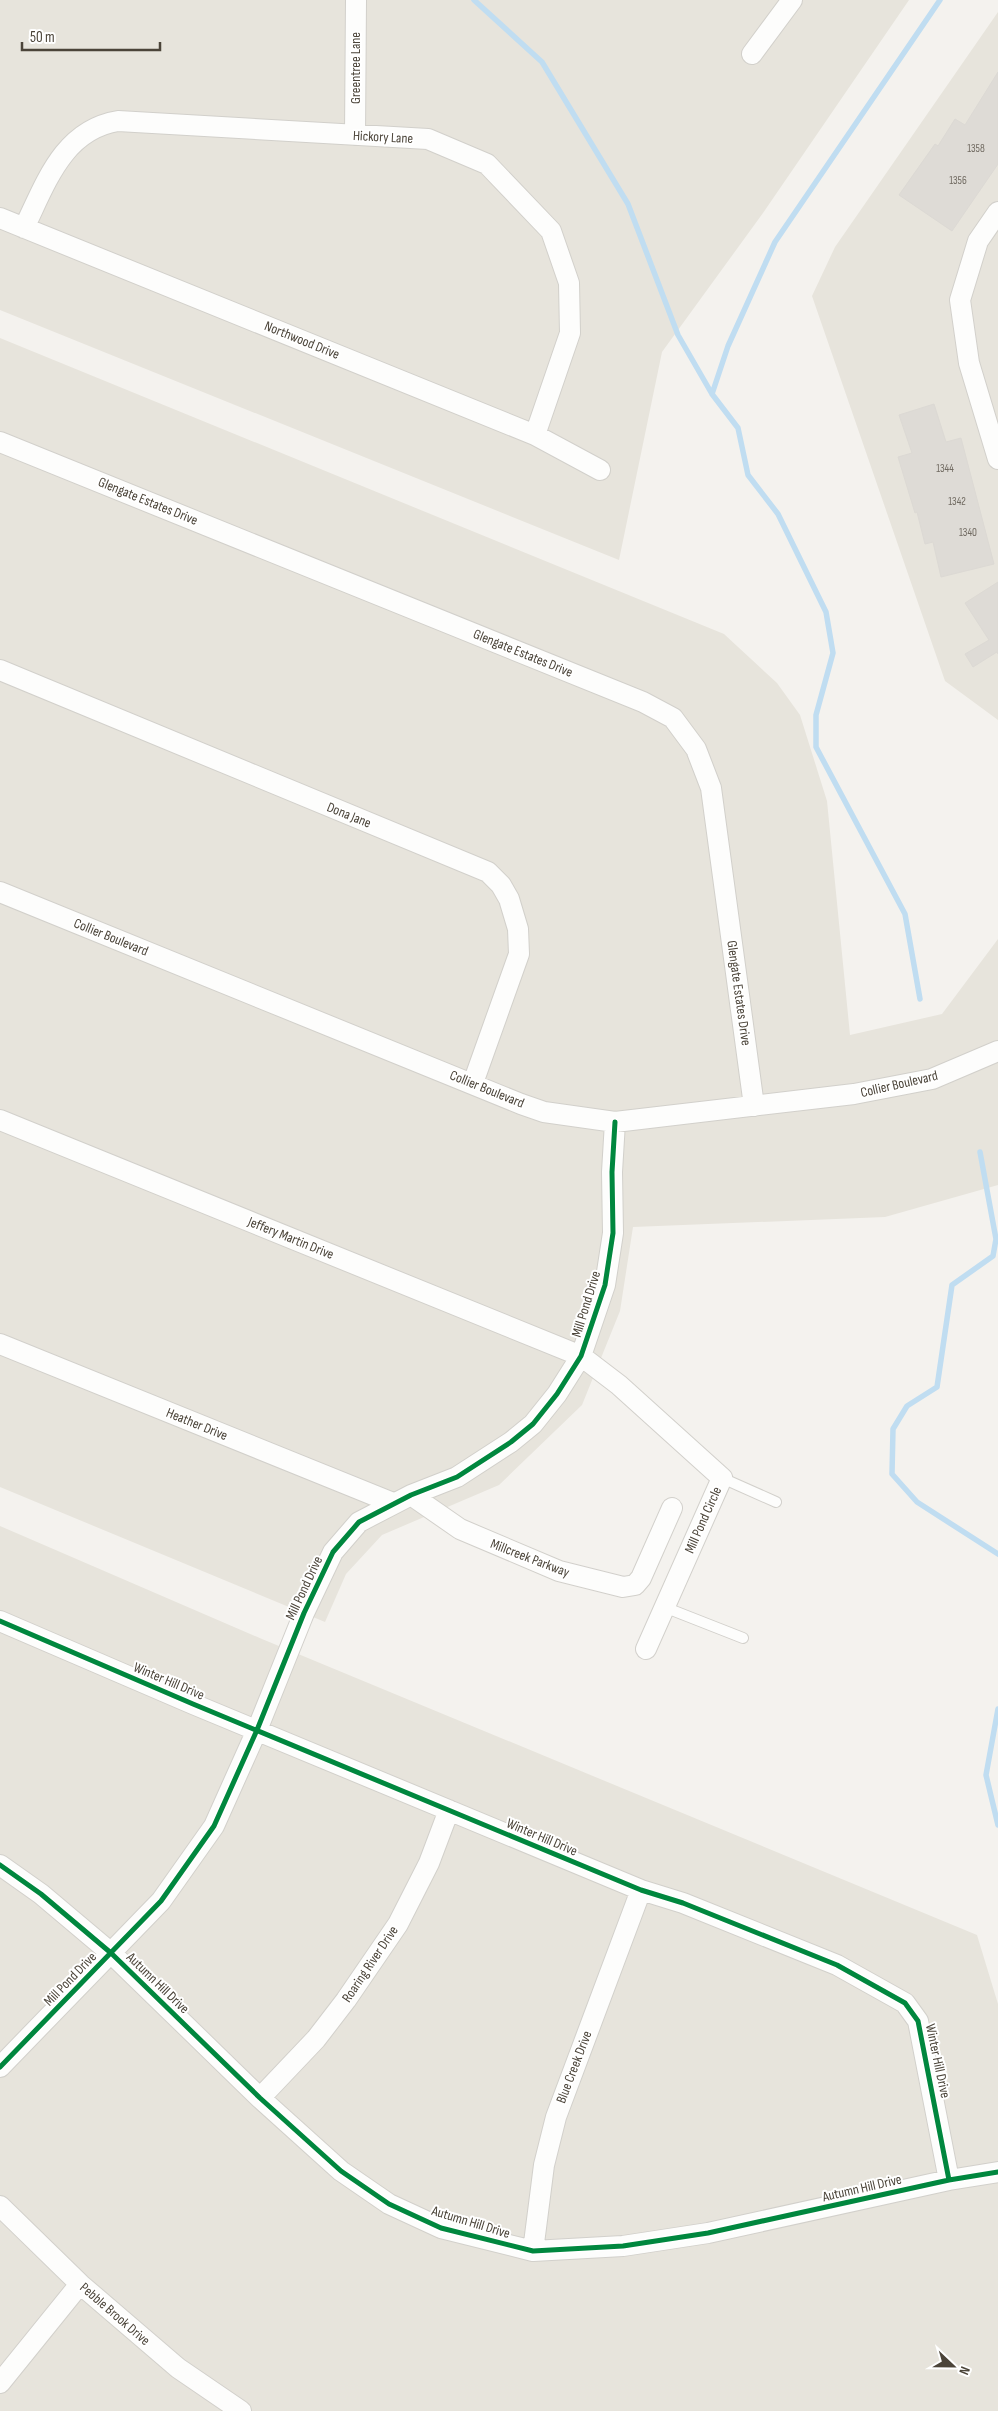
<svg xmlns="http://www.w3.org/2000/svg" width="998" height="2411" font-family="'Sofia Sans Condensed',sans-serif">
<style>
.residential{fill:#e7e4dc}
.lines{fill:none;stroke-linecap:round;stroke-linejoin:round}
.stream{stroke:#c0ddf1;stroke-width:5.5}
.building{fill:#dedbd6;stroke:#dcd9d4}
.service-casing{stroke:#d2d0cb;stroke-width:12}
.minor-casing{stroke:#d2d0cb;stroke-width:22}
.service{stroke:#fdfdfc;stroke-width:10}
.minor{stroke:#fdfdfc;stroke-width:20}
.cycleway-casing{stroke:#fff;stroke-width:8}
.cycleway{stroke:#00873e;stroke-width:5}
.labels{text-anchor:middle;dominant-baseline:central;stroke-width:4;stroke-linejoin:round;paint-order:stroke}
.number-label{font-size:11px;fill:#706a61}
.street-label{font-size:14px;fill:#4b4439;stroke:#fff}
</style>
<rect width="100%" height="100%" fill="#f4f2ee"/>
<path class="residential" d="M0 0H909L763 213 662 352 619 560 0 310Z
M998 12V720L945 681 812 296 835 247Z
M0 338 724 634 777 683 800 715 827 801 850 1035 942 1014 998 939V1185L885 1217 633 1227 620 1311 582 1405 499 1485 382 1535 346 1574 325 1622 0 1487Z
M0 1526 262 1639 977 1935 998 2004V2411H0Z"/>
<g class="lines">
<path class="stream" d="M474 0 542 62 628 204 678 335 712 394 738 428 748 475 778 514 826 612 833 653 816 715V747L905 914 920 999
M712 394 728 346 775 242 940 0
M980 1152 996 1239 993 1256 952 1285 937 1387 907 1406 893 1429 892 1474 917 1502 998 1554
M998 1709 986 1775 998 1825"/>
</g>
<path class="building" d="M998 72V164L952 231 899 195 935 144 938 146 955 119 965 125Z
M934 404 946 442 961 438 994 564 941 577 933 542 925 544 917 512 915 513 898 457 912 453 899 415Z
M998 582V654L997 652 973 667 965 654 989 640 965 603Z"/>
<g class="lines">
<defs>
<path id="service" d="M722 1478 776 1502
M664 1607 743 1638"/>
<path id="minor" d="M752 54 792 0
M355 135 356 0
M998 212 978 241 960 300 969 363 998 459
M0 218 535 435 600 470
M24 228C46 183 63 130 118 121L428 139 487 164 551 231 569 283 570 333 535 435
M0 442 643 702 673 718 696 749 711 788 754 1106
M0 670 488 872 501 885 509 899 518 929 519 954 473 1083
M0 892 521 1104 544 1112 615 1122 854 1094 932 1079 998 1051
M0 1120 581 1356 619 1385 722 1478 646 1649
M0 1344 393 1503
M411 1495 460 1529 559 1571 623 1587 635 1585 641 1578 672 1508
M0 1621 193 1704 641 1890 683 1903 837 1965 905 2003 918 2021 949 2180
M0 1865 41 1894 111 1953 260 2098 341 2171 389 2204 441 2228 533 2251 623 2246 708 2233 949 2180 998 2172
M0 2067 161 1901 214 1826 257 1730 304 1613 333 1552 359 1522 411 1495 457 1477 511 1442 533 1424 557 1394 581 1356 605 1285 613 1233 612 1172 615 1122
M260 2098 316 2039 346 2000 398 1924 429 1863 449 1810
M0 2206 80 2284 178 2368 241 2411
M533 2251 544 2165 556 2117 641 1890
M0 2383 80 2284"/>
</defs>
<use href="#service" class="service-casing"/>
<use href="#minor" class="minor-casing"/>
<use href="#service" class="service"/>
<use href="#minor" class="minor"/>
<defs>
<path id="cycleway" d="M0 1621 193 1704 641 1890 683 1903 837 1965 905 2003 918 2021 949 2180
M0 1865 41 1894 111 1953 260 2098 341 2171 389 2204 441 2228 533 2251 623 2246 708 2233 949 2180 998 2172
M0 2067 161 1901 214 1826 257 1730 304 1613 333 1552 359 1522 411 1495 457 1477 511 1442 533 1424 557 1394 581 1356 605 1285 613 1233 612 1172 615 1122"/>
</defs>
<use href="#cycleway" class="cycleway-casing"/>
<use href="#cycleway" class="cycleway"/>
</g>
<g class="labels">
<g class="number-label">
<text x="976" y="148">1358</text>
<text x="958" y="180">1356</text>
<text x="945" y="468">1344</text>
<text x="957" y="501">1342</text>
<text x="968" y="532">1340</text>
</g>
<g class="street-label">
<text transform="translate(355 68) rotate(-90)">Greentree Lane</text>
<text transform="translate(383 137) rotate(3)">Hickory Lane</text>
<text transform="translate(302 340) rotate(22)">Northwood Drive</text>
<text transform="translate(148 501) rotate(22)">Glengate Estates Drive</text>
<text transform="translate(523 653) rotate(22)">Glengate Estates Drive</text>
<text transform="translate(349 815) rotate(22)">Dona Jane</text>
<text transform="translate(111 937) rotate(22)">Collier Boulevard</text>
<text transform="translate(739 993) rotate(82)">Glengate Estates Drive</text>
<text transform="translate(899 1084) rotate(-13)">Collier Boulevard</text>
<text transform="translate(487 1089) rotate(22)">Collier Boulevard</text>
<text transform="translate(291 1238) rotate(22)">Jeffery Martin Drive</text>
<text transform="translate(586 1304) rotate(-73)">Mill Pond Drive</text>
<text transform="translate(197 1424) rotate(22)">Heather Drive</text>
<text transform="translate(703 1520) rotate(-66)">Mill Pond Circle</text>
<text transform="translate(530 1558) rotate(21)">Millcreek Parkway</text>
<text transform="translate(304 1588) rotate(-65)">Mill Pond Drive</text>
<text transform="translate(169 1681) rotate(23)">Winter Hill Drive</text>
<text transform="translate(542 1837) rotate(23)">Winter Hill Drive</text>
<text transform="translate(370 1964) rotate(-56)">Roaring River Drive</text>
<text transform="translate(70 1979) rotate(-46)">Mill Pond Drive</text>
<text transform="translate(158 1983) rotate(44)">Autumn Hill Drive</text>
<text transform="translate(938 2061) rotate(78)">Winter Hill Drive</text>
<text transform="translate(574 2067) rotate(-69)">Blue Creek Drive</text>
<text transform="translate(862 2188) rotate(-13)">Autumn Hill Drive</text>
<text transform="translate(471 2222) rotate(17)">Autumn Hill Drive</text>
<text transform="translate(115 2314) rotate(41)">Pebble Brook Drive</text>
</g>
</g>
<g transform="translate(953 2366) rotate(112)" stroke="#ffffff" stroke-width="4" paint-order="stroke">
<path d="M0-4L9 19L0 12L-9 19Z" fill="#4b4439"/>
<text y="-8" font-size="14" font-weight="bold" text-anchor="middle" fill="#4b4439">N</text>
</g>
<path d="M22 42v8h138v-8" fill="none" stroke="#4b4439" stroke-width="2.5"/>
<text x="30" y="42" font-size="15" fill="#4b4439" stroke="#ffffff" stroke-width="4" paint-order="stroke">50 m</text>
</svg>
